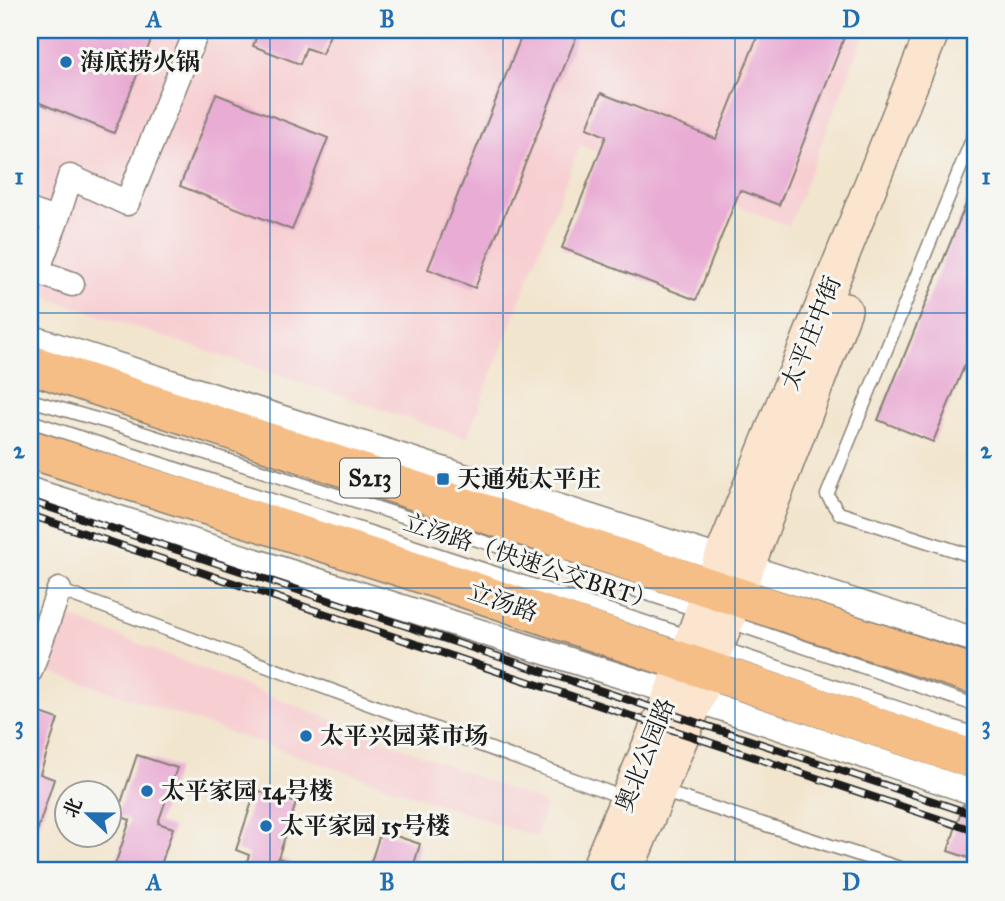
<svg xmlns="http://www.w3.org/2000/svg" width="1005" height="901" font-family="'IM FELL Great Primer','Noto Serif SC',serif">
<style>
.built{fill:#f7cfd2}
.building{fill:#e9acd4}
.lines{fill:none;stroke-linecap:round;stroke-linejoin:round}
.service-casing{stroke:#878075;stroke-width:15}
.minor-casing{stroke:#878075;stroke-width:27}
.secondary-casing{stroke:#878075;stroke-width:36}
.primary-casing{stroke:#878075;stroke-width:41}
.service{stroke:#fff;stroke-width:12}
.minor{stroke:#fff;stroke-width:24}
.secondary{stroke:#fbe5cf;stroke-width:33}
.primary{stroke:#f6be87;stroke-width:38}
.rail-casing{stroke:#1c1c1c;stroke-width:8}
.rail{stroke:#f6f6f2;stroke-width:5;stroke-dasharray:16;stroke-linecap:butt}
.grid{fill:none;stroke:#1f6fb2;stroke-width:2;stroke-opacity:0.55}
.poi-dot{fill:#1f6fb2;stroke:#f6f6f2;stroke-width:2.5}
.labels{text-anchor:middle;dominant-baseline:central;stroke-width:6;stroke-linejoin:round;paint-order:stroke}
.shield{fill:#f6f6f2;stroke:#5d5d5c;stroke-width:2}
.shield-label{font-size:23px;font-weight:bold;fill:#1c1c1c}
.poi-label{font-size:24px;font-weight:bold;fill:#1c1c1c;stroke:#f6f6f2;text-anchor:start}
.street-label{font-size:24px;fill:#1c1c1c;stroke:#f6f6f2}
.neatline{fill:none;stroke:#1f6fb2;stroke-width:2.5}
.grid-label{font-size:23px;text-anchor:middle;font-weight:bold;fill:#1f6fb2}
</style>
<rect width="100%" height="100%" fill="#f6f6f2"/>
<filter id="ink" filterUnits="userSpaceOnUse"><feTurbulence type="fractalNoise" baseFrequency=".0143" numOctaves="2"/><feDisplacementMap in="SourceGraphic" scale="14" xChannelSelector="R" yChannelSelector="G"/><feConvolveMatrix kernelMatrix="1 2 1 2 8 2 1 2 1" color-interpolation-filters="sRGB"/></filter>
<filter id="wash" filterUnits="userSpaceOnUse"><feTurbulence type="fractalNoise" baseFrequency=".00686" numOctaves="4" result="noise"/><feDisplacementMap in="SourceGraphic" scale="28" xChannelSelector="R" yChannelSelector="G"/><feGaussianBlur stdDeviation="1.57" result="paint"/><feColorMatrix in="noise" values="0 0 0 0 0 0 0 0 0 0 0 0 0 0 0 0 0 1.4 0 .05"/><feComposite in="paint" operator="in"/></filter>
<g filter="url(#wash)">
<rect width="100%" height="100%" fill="#f2e5ce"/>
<path class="built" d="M30 30H866L789 226 580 145 467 438 30 292Z
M63 614 546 804 536 837 41 668Z"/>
<g id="blocks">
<path class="building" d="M30 30H155L114 133 30 99Z
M259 30H332L322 54 306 48 300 64 253 46Z
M524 30H579L475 288 428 269Z
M760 30H847L779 205 740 190 696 300 562 248 606 136 587 128 601 93 716 139Z
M216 94 328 138 292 230 180 186Z
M975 182V340L933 442 878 420Z
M30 709 58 719 40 774 54 779 33 844 30 843Z
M137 755 177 768 158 823 173 828 159 871H113L130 820 117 815Z
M256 790 296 803 278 858 308 868 307 871H244L249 855 236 850Z
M963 805 975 808V860L948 851Z
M381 831 420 844 412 871H368Z"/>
</g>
</g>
<g filter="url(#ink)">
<use href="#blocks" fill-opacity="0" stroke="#878075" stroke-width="2"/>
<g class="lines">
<defs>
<path id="service" d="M975 132 827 495 839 513 975 557
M30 400 124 427 700 611
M30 421 691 637
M59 590 627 799
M727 621 975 705
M719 647 975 734
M661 791 909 871"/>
<path id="minor" d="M30 211 56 221 37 271
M56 221 70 177 127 203 197 30
M30 269 72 284
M30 337 975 640
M30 490 697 700 975 793
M30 671 59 590"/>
<path id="secondary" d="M597 871 684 662 721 558 933 30
M626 871 697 700 845 310"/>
<path id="primary" d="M30 364 975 675
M30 449 410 570 975 760"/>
</defs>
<use href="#service" class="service-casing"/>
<use href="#minor" class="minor-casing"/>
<use href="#secondary" class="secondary-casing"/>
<use href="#primary" class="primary-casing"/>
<use href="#service" class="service"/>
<use href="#minor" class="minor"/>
<use href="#secondary" class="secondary"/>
<use href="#primary" class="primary"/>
<defs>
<path id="rail" d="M30 501 975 815
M30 515 975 831"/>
</defs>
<use href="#rail" class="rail-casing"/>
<use href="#rail" class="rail"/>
</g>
</g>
<path class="grid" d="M270 30V871M503 30V871M735 30V871M30 313H975M30 588H975"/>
<g class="poi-dot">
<circle cx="66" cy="62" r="7"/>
<rect x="436" y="472" width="14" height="14" rx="3.5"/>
<circle cx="306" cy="736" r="7"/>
<circle cx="147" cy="791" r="7"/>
<circle cx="266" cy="826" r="7"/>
</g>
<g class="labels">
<rect class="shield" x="340" y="458.5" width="60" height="39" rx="5"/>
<g class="shield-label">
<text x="370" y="478">S213</text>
</g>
<g class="poi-label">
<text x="80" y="62">海底捞火锅</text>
<text x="457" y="479">天通苑太平庄</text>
<text x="320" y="736">太平兴园菜市场</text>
<text x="161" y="791">太平家园 14号楼</text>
<text x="280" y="826">太平家园 15号楼</text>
</g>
<g class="street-label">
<text transform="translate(811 333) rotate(-68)">太平庄中街</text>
<text transform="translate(530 562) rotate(18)">立汤路（快速公交BRT）</text>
<text transform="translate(503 602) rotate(19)">立汤路</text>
<text transform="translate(645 755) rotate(-68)">奥北公园路</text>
</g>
</g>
<rect width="1005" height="901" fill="none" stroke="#f6f6f2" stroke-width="77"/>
<g transform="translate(88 814) rotate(292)"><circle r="33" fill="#f6f6f2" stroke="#9f9f9c" stroke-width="2"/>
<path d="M0-5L12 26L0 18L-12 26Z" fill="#1f6fb2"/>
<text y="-10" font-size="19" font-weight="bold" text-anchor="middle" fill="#1c1c1c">北</text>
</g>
<rect x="38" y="38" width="929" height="824" class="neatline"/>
<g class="grid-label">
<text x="154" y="27">A</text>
<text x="387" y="27">B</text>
<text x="618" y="27">C</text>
<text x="851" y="27">D</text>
<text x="19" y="184">1</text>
<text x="986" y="184">1</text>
<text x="19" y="458">2</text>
<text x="986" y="458">2</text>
<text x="19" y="733">3</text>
<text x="986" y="733">3</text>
<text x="154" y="890">A</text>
<text x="387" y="890">B</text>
<text x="618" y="890">C</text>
<text x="851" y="890">D</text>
</g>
</svg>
